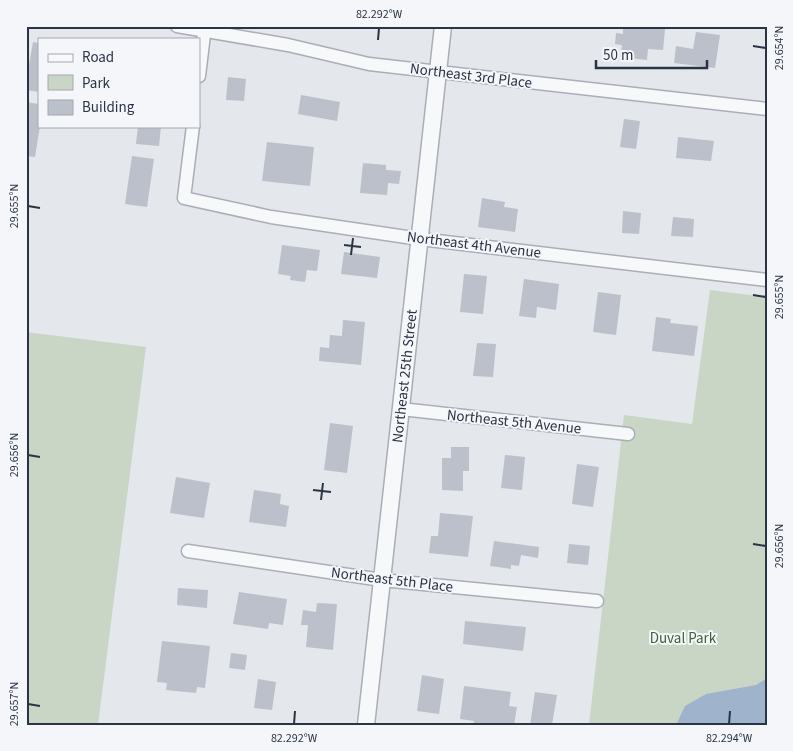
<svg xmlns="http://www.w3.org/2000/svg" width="793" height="751" font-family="'Source Sans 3',sans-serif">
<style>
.green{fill:#c9d6c5}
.water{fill:#9fb4cc}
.building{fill:#bbc0ca}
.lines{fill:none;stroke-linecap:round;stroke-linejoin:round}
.minor-casing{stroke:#a9aeb7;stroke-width:15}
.tertiary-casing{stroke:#a9aeb7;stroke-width:19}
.minor{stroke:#f7f8fa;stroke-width:12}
.tertiary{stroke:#f7f8fa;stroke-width:16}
.ticks{fill:none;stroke:#2b3445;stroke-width:2}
.labels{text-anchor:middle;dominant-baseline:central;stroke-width:4;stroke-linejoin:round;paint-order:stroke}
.street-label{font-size:15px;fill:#2b3445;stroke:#f4f6f9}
.park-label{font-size:15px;fill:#3f6138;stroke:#f4f6f9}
.neatline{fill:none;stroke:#2b3445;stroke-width:2}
.ticks-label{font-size:12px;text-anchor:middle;fill:#2b3445}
</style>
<rect width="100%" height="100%" fill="#e4e7ec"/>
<path class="green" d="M710 290 767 297V725H589L624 415 692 424Z
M26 332 146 347 98 725H26Z"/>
<path class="water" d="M767 678V725H676L685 706 706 694 756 685Z"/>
<path class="building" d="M623 26H644L665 29 663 50 648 49 647 60 620 57 622 45 615 44 616 33 623 34Z
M696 32 720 35 715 68 674 63 676 46 693 49Z
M33 42 39 43V92L26 90V81Z
M228 77 246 79 244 101 226 100Z
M301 95 340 102 337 121 298 114Z
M26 102 39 104V126H40L35 157 26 156Z
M624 119 640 121 636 149 620 147Z
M138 126H161L159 146 136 144Z
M678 137 714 141 711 161 676 158Z
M267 142 314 147 310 186 262 181Z
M132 156 154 159 147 207 125 204Z
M363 163 386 165V170L401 171 399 184 388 183 387 195 360 193Z
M482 198 505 202 504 207 518 209 515 232 478 227Z
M623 211 641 213 639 234 622 233Z
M673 217 694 219 693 237 671 236Z
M282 245 320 250 317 271 307 270 305 282 290 280 291 276 278 274Z
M344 252 380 257 377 278 341 274Z
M464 274 487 276 483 314 460 312Z
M524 279 559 284 556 310 537 307 536 318 519 316Z
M598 292 621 295 616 335 593 332Z
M656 317 671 319 670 323 698 326 694 356 652 351Z
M343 320 365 322 361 365 319 361 320 347 329 348 330 335 342 336Z
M477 343 496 344 493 377 473 376Z
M330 423 353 426 347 473 324 470Z
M451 447H469V471H463V491L442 490V458H451Z
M505 455 525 457 522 490 501 488Z
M577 464 599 467 593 507 572 504Z
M176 477 210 483 204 518 170 513Z
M254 490 281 494 280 504 289 506 286 527 249 522Z
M440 513 473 516 468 557 429 553 431 536H438Z
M494 541 539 547 538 558 521 555 519 566 511 565V569L490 566Z
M569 544 590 546 588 565 567 563Z
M178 588 208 590 207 608 177 605Z
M239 592 287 599 283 625 269 623 268 629 233 624Z
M317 603 337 604 333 650 306 647 308 625H301L303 610 316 612Z
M465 621 526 627 523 651 463 644Z
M162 641 210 646 205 688 197 687 196 693 166 690 167 683 157 682Z
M231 653 247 655 245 670 229 668Z
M422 675 444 679 439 714 417 711Z
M258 679 276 682 272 710 254 708Z
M464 686 511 692 509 706 517 707 514 725 492 723 491 725H473L474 721 460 719Z
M535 692 557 695 552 725H530Z"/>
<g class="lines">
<defs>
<path id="minor" d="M177 26 288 45 369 64 767 109
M199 76 205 26
M193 126 184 198 271 217 420 239 767 280
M401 409 628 434
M188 551 382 580 597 601"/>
<g id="tertiary">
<path id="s1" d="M366 725 443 26"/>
</g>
</defs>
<use href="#minor" class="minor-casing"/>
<use href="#tertiary" class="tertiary-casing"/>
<use href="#minor" class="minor"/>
<use href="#tertiary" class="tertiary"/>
</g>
<path class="ticks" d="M378 40 379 28M753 46 766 48M28 206 40 208M344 245 361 247M351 255 353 238M753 295 766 297M28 455 40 457M313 490 331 492M321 500 323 483M753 544 766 546M28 704 40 706M294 724 295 711M729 724 730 711"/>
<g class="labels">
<g class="street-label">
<text transform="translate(471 76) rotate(7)">Northeast 3rd Place</text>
<text transform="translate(474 245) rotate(7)">Northeast 4th Avenue</text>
<text stroke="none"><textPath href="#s1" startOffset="351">Northeast 25th Street</textPath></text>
<text transform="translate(514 422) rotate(6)">Northeast 5th Avenue</text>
<text transform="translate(392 580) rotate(7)">Northeast 5th Place</text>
</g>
<g class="park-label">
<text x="683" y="638">Duval Park</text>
</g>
</g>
<rect width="793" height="751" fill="none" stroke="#f4f6f9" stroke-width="55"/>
<rect x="38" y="38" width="162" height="90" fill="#f4f6f9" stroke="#a4a8b1"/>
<rect x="48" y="54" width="25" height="8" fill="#f7f8fa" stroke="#a4a8b1"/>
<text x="82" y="62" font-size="15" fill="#2b3445">Road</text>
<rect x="48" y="75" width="25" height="15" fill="#c9d6c5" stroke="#a4a8b1"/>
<text x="82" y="88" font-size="15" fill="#2b3445">Park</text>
<rect x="48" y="100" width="25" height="15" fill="#bbc0ca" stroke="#a4a8b1"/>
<text x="82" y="112" font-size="15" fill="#2b3445">Building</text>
<path d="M596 60v8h111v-8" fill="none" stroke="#2b3445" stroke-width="2.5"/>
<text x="603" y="60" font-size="15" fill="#2b3445" stroke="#f4f6f9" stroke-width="4" paint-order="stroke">50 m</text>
<rect x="28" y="28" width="738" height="696" class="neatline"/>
<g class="ticks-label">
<text x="379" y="18">82.292°W</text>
<text transform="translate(779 48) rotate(-90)" y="4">29.654°N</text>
<text transform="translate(14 206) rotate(-90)" y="4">29.655°N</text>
<text transform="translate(779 297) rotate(-90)" y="4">29.655°N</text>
<text transform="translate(14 455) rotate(-90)" y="4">29.656°N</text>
<text transform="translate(779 546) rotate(-90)" y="4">29.656°N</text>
<text transform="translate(14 704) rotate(-90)" y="4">29.657°N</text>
<text x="294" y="742">82.292°W</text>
<text x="729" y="742">82.294°W</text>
</g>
</svg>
